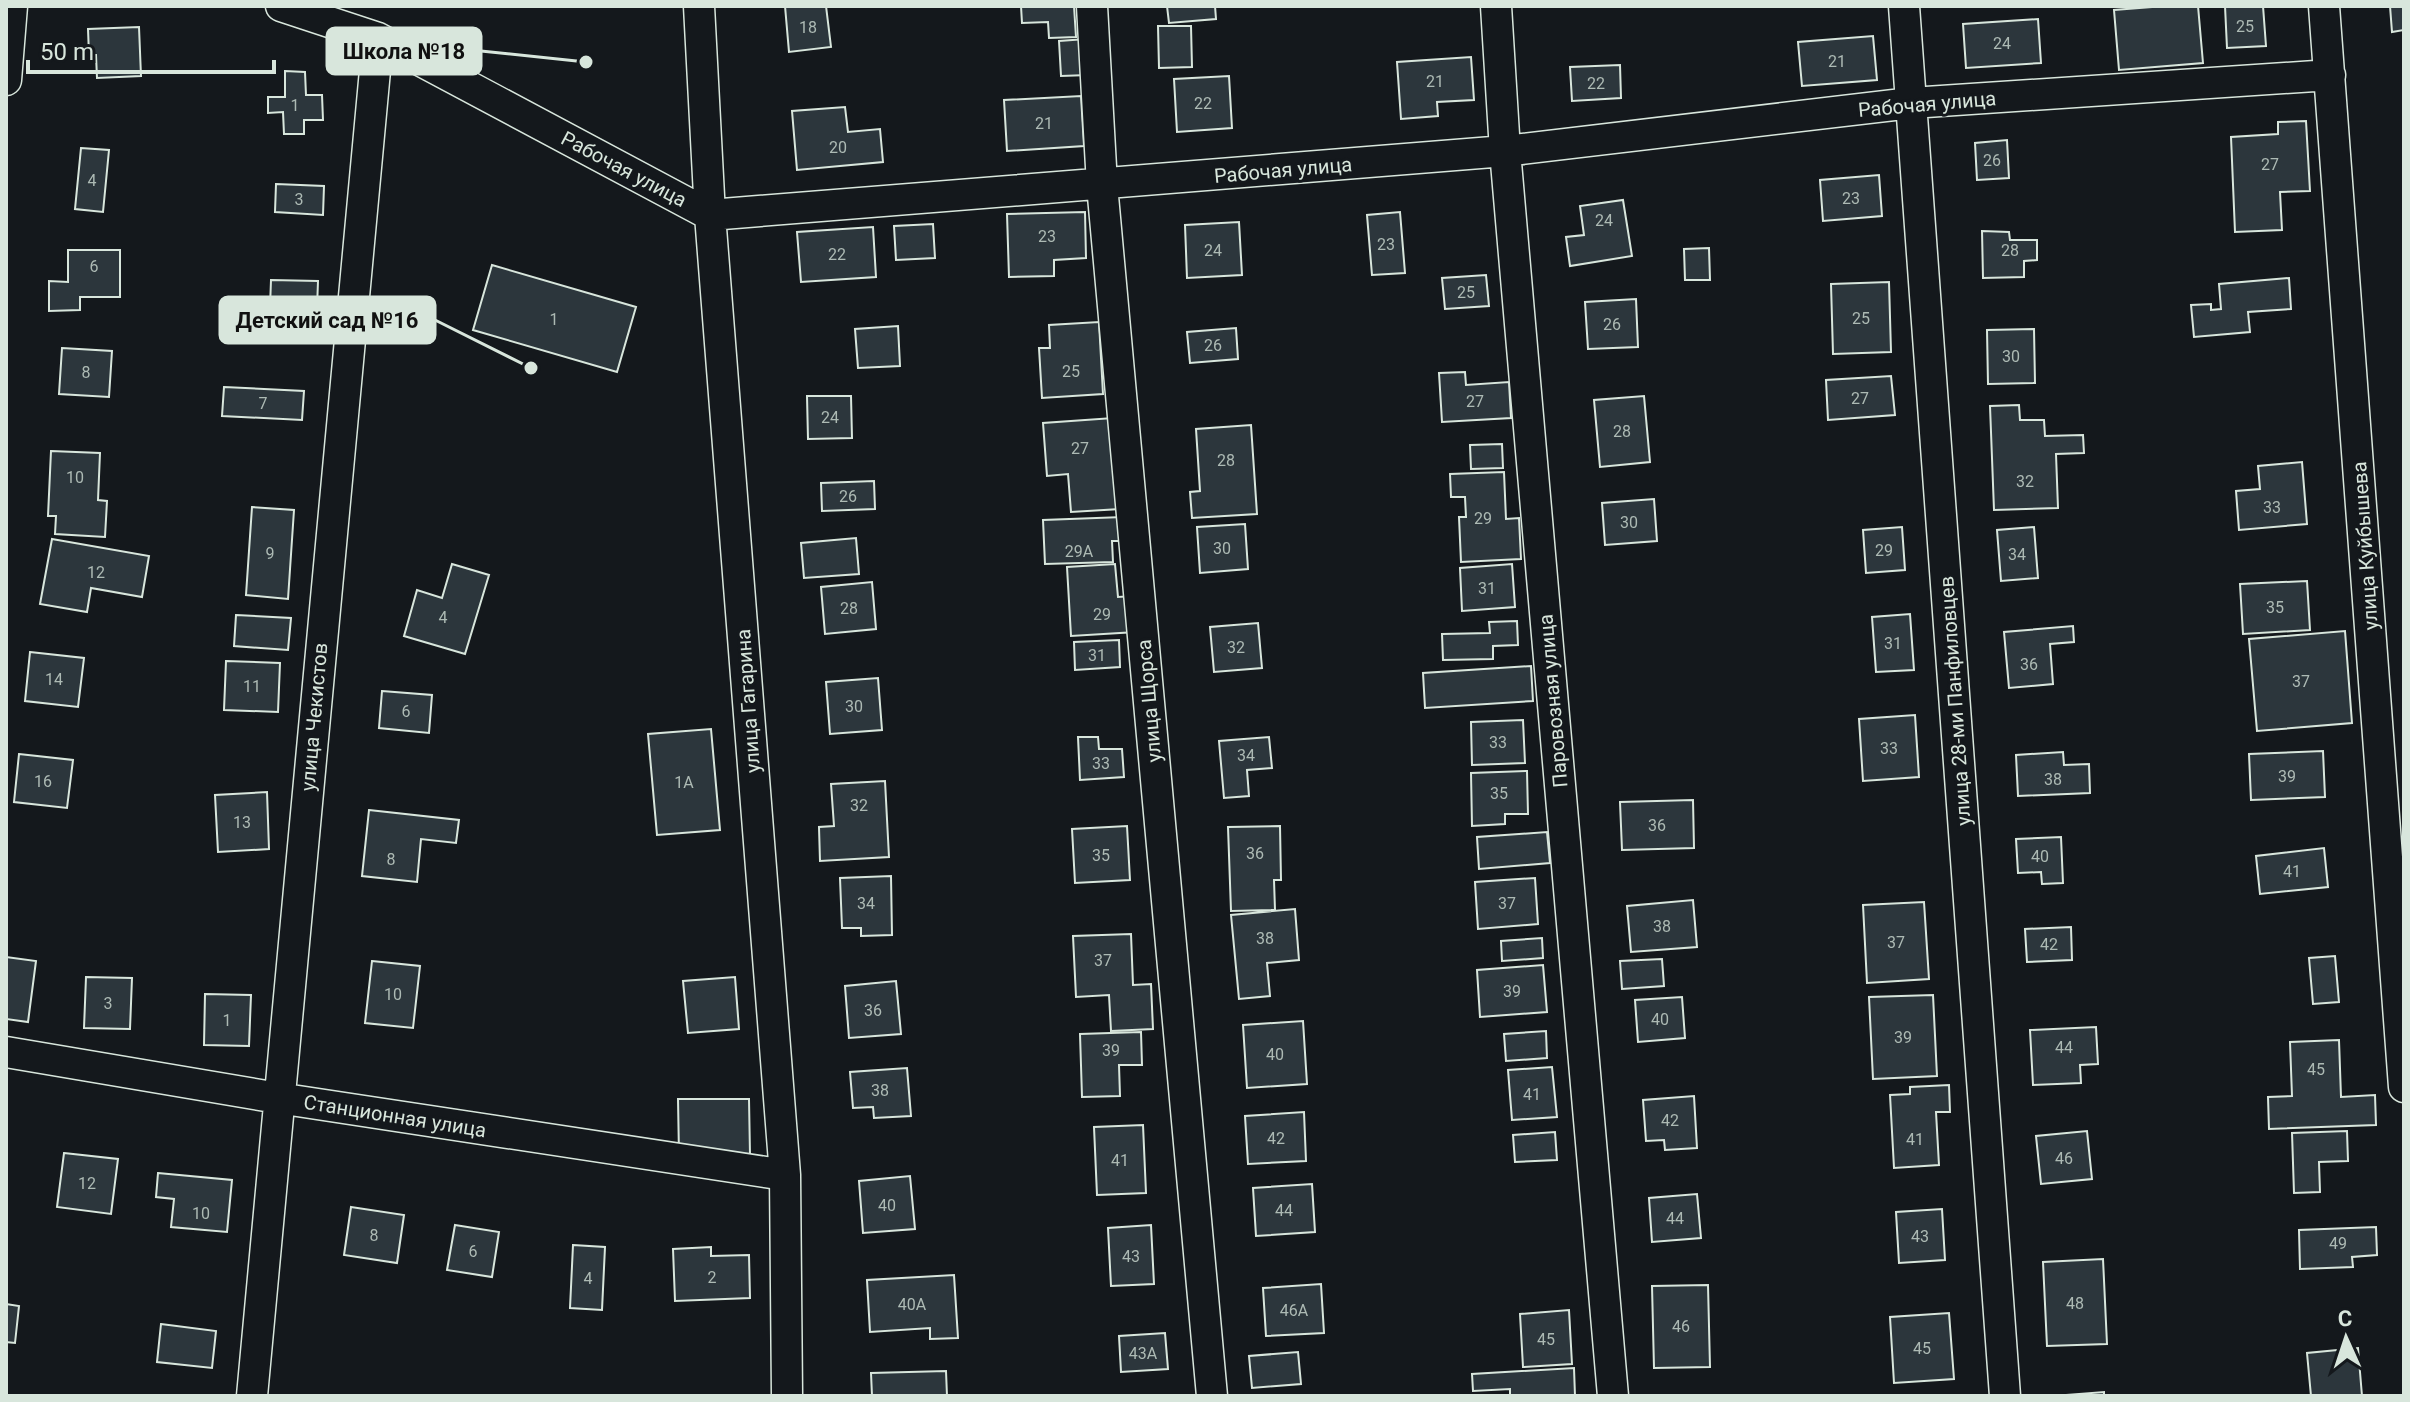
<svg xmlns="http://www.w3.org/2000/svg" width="2410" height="1402" font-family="Roboto,sans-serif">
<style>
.building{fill:#2c363c;stroke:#d8e6dc;stroke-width:2}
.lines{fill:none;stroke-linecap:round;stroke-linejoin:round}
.minor-casing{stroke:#d8e6dc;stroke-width:33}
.minor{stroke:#14181c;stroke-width:30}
.labels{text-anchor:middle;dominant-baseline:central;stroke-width:6;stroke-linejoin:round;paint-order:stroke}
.number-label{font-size:16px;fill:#adbab4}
.street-label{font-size:20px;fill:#d8e6dc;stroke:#14181c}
.leader{fill:none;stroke:#d8e6dc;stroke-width:3}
.callout-dot{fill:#d8e6dc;stroke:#14181c;stroke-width:3}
.callout{fill:#d8e6dc;stroke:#d8e6dc;stroke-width:3}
.callout-label{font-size:22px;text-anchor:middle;font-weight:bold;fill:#111}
</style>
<rect width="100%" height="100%" fill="#14181c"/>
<path class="building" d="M785 6H826L831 47 789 52Z
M1021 6H1074L1076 37 1049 38 1048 22 1022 23Z
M1167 6H1215L1216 19 1169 23Z
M2165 6H2198L2203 63 2119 70 2114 10Z
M2225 6H2263L2266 46 2227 48Z
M2390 6H2404V30L2392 32Z
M2038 19 2041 63 1966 68 1963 24Z
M1158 26H1191L1192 67 1159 68Z
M139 27 141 76 97 78 96 55H89L88 29Z
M1873 36 1877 80 1802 86 1798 42Z
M1086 39 1088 75 1061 76 1059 41Z
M1471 57 1474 100 1437 102 1438 116 1401 119 1397 62Z
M1620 65 1621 98 1572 101 1570 67Z
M285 71 305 72 306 95H322L323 120H304V134H284L283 112 268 113V97H285Z
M1229 76 1232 128 1177 132 1174 79Z
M1081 96 1084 146 1007 151 1004 100Z
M845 107 848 132 880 129 883 162 797 170 792 111Z
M2306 121 2310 191 2280 192 2282 230 2235 232 2231 137 2278 134V122Z
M2007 140 2009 178 1977 180 1975 143Z
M81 148 109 150 103 212 75 209Z
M1879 175 1882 216 1823 221 1820 180Z
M276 184 324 186 323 215 275 212Z
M1623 200 1632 256 1570 266 1566 237 1584 235 1580 206Z
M1085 212 1086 258 1054 260V276L1009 277 1007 214Z
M1400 212 1405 273 1372 275 1367 215Z
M1239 222 1242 275 1187 278 1185 225Z
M933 224 935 258 896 260 894 226Z
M873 227 876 277 801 282 797 232Z
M1982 231 2009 232 2010 240H2037V260L2024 261V277L1983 278Z
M1709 248 1710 280H1685L1684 249Z
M68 250H120V297H80V310L49 311V281L68 282Z
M492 265 636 307 617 372 473 330Z
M1486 275 1489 306 1445 309 1442 278Z
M2289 278 2291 309 2248 312 2250 332 2194 337 2191 305 2211 304V310L2221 309 2219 284Z
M271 280 318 281 316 336 269 334Z
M1889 282 1891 352 1833 354 1831 284Z
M1636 299 1638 347 1588 349 1585 302Z
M1099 322 1103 394 1042 398 1039 348H1050L1049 325Z
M898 326 900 366 858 368 855 329Z
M1236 328 1238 359 1190 363 1187 332Z
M2034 329 2035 383 1988 384 1987 330Z
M62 348 112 351 109 397 59 394Z
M1465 372 1466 385 1509 382 1511 418 1442 422 1439 373Z
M1891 376 1895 415 1828 420 1826 380Z
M224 387 304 391 302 420 222 416Z
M807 396H851L852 438 808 439Z
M1644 396 1650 462 1600 467 1594 400Z
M2019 405 2020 420H2044L2045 436 2083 435 2084 453 2056 454 2058 508 1994 510 1990 406Z
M1113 418 1120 509 1071 512 1068 474 1047 476 1043 423Z
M1251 425 1257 514 1192 518 1190 492 1200 491 1196 429Z
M1502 444 1503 468 1471 469 1470 445Z
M51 451 100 453 98 500 107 501 105 537 55 534 56 516H48Z
M2302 462 2307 524 2239 530 2236 491 2260 489 2258 466Z
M1504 472 1506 519 1519 518 1521 559 1461 562 1459 517H1466L1465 497H1451L1450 474Z
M874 481 875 509 822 511 821 483Z
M1654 499 1657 541 1605 545 1602 503Z
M252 507 294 510 288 599 246 595Z
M1123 517 1124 541H1112L1113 562 1045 564 1043 520Z
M1245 524 1248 569 1200 573 1197 527Z
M1902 527 1905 570 1866 573 1863 530Z
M2034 527 2038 578 2001 581 1997 530Z
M856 538 859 574 804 578 801 543Z
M52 539 149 556 142 597 91 588 87 612 40 604Z
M452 564 489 575 465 654 404 636 417 590 442 598Z
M1115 564 1118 597 1133 596 1136 632 1071 636 1067 567Z
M1512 564 1515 607 1462 611 1460 568Z
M2307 581 2310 630 2243 634 2240 584Z
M872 582 876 629 825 634 821 587Z
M1910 614 1914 670 1876 672 1872 617Z
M236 615 291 618 288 650 234 646Z
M1517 621 1518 645 1493 646V659L1443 660 1442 634 1490 633 1489 622Z
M1258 623 1262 668 1214 672 1210 627Z
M2073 626 2074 642 2050 644 2053 684 2009 688 2004 632Z
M2345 631 2352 723 2257 731 2249 639Z
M1119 640 1120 667 1075 670 1074 642Z
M30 652 84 658 78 707 25 701Z
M226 661 280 663 278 712 224 710Z
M1531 666 1533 701 1425 708 1423 673Z
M878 678 882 730 830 734 826 682Z
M382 691 432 695 429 733 379 728Z
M1915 715 1919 777 1863 781 1859 719Z
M1523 720 1525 763 1472 765 1471 722Z
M711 729 720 830 657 835 648 734Z
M1078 737H1098L1099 749H1122L1124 777 1080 780Z
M1269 737 1272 768 1247 770 1249 796 1224 798 1219 741Z
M2323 751 2325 797 2251 800 2249 754Z
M2063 752 2064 765 2089 764 2090 793 2018 796 2016 755Z
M19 754 73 760 67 808 14 802Z
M1527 771 1528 814H1505V824L1472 826 1471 773Z
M885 781 889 857 820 861 819 827 834 826 831 784Z
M267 792 269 849 218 852 215 795Z
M1693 800 1694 848 1622 850 1620 802Z
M369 810 459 820 456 843 421 839 417 882 362 876Z
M1127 826 1130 880 1075 883 1072 829Z
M1280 826 1281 880H1274L1275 910 1231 911 1228 827Z
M1547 832 1550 863 1479 869 1477 837Z
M2061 837 2063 883 2042 884 2041 872 2018 873 2016 839Z
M2324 848 2328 887 2260 894 2256 856Z
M891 876 892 935 861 936V928H842L840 878Z
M1535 878 1538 924 1478 929 1475 882Z
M1693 900 1697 947 1631 952 1627 906Z
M1924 902 1929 979 1867 983 1863 905Z
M1295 909 1299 960 1267 963 1270 996 1239 999 1231 915Z
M2071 927 2072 960 2027 962 2025 929Z
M1131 934 1133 985 1151 984 1153 1029 1111 1031 1109 995 1076 997 1073 936Z
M1542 938 1543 958 1502 961 1501 941Z
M2335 956 2339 1002 2313 1004 2309 958Z
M6 957 36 961 28 1022 6 1019Z
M1662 959 1664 986 1622 989 1620 961Z
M372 961 420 966 413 1028 365 1023Z
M1543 965 1547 1012 1480 1017 1477 970Z
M86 977 132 978 130 1029 84 1028Z
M735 977 739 1029 688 1033 683 981Z
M896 981 901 1034 849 1038 845 986Z
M205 994 251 995 249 1046 204 1045Z
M1933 995 1937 1076 1873 1079 1869 997Z
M1682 997 1685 1038 1638 1042 1635 1000Z
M1303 1021 1307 1084 1247 1088 1243 1025Z
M2096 1027 2098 1064 2080 1065 2081 1083 2033 1085 2030 1030Z
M1546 1031 1547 1058 1506 1061 1504 1034Z
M1141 1032 1142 1065H1119L1120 1096 1082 1097 1080 1034Z
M2339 1040 2341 1097 2375 1095 2376 1125 2269 1129 2268 1097 2292 1096 2290 1042Z
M1552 1067 1557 1117 1512 1120 1508 1070Z
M907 1068 911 1116 874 1118 873 1107 853 1108 850 1072Z
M1949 1085 1950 1112H1936L1939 1165 1894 1168 1890 1095 1910 1094V1087Z
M1694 1096 1697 1148 1665 1150 1664 1140 1646 1141 1643 1100Z
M678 1099H749L750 1155 679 1156Z
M1304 1112 1306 1161 1248 1164 1245 1116Z
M1143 1125 1146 1193 1097 1195 1094 1127Z
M2087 1131 2092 1179 2041 1184 2036 1136Z
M2347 1131 2348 1161 2319 1162 2320 1192 2294 1193 2292 1133Z
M1555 1132 1557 1160 1515 1162 1513 1135Z
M64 1153 118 1159 111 1214 57 1207Z
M158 1173 232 1180 227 1232 171 1227 174 1199 156 1197Z
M910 1176 915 1229 863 1233 859 1181Z
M1312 1184 1315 1232 1256 1236 1253 1188Z
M1697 1194 1701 1238 1652 1242 1649 1198Z
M351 1207 404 1215 397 1263 344 1255Z
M1942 1209 1945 1260 1899 1263 1896 1212Z
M455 1225 499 1232 492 1277 447 1270Z
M1151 1225 1154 1284 1111 1286 1108 1228Z
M2376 1227 2377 1255 2352 1257 2353 1267 2300 1269 2299 1230Z
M573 1245 605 1247 602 1310 570 1308Z
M711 1247V1256L749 1255 750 1298 675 1301 673 1249Z
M2103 1259 2107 1344 2047 1346 2043 1262Z
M954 1275 958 1338 930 1339V1328L870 1332 867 1280Z
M1321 1284 1324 1333 1266 1336 1263 1288Z
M1708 1285 1710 1367 1654 1368 1652 1286Z
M6 1304 19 1306 15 1343 6 1342Z
M1569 1310 1572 1364 1523 1367 1520 1314Z
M1949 1313 1954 1379 1894 1383 1890 1317Z
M161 1324 216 1331 212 1368 157 1362Z
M1165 1333 1168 1369 1121 1372 1119 1336Z
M2358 1348 2362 1396H2311L2307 1353Z
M1298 1352 1301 1384 1252 1388 1249 1356Z
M1574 1368 1575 1396H1510V1389L1473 1391 1472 1374Z
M946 1371 947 1396H872L871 1373Z
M2104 1392V1396H2053Z"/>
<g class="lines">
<defs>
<path id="minor" d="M281 6 378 38 710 215 1505 151 1911 103 2330 75
M699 6 710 215 785 1175 787 1396
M1092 6 1102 185 1212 1396
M1496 6 1505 151 1613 1396
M1904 6 2005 1396
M2324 6 2404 1087
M6 80 12 6
M6 1052 278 1098 785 1175
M252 1396 378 38"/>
</defs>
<use href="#minor" class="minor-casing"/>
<use href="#minor" class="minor"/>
</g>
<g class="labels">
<g class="number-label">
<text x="2245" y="26">25</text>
<text x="808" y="27">18</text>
<text x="2002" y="43">24</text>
<text x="1837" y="61">21</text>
<text x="1435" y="81">21</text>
<text x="1596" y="83">22</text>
<text x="1203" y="103">22</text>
<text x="295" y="105">1</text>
<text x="1044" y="123">21</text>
<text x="838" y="147">20</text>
<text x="1992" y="160">26</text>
<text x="2270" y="164">27</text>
<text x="92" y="180">4</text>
<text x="1851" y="198">23</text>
<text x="299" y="199">3</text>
<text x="1604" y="220">24</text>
<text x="1047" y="236">23</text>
<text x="1386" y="244">23</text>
<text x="1213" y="250">24</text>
<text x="2010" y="250">28</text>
<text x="837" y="254">22</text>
<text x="94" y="266">6</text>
<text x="1466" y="292">25</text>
<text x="1861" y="318">25</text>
<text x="554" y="319">1</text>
<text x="1612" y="324">26</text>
<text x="1213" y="345">26</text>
<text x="2011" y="356">30</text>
<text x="1071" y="371">25</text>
<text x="86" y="372">8</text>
<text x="1860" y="398">27</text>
<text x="1475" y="401">27</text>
<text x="263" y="403">7</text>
<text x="830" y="417">24</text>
<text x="1622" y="431">28</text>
<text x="1080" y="448">27</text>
<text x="1226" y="460">28</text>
<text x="75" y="477">10</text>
<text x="2025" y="481">32</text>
<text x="848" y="496">26</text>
<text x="2272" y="507">33</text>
<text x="1483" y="518">29</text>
<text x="1629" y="522">30</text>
<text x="1222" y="548">30</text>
<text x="1884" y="550">29</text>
<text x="1079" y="551">29А</text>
<text x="270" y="553">9</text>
<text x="2017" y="554">34</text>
<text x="96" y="572">12</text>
<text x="1487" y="588">31</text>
<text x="2275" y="607">35</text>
<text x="849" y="608">28</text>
<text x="1102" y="614">29</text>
<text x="443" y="617">4</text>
<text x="1893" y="643">31</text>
<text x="1236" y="647">32</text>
<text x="1097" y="655">31</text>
<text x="2029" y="664">36</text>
<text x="54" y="679">14</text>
<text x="2301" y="681">37</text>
<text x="252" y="686">11</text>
<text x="854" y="706">30</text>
<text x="406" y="711">6</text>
<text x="1498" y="742">33</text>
<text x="1889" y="748">33</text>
<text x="1246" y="755">34</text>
<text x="1101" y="763">33</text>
<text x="2287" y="776">39</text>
<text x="2053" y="779">38</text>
<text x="43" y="781">16</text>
<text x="684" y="782">1А</text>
<text x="1499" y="793">35</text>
<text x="859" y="805">32</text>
<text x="242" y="822">13</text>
<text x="1657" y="825">36</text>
<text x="1255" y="853">36</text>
<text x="1101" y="855">35</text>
<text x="2040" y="856">40</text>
<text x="391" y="859">8</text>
<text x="2292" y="871">41</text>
<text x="866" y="903">34</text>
<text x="1507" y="903">37</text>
<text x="1662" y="926">38</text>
<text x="1265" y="938">38</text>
<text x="1896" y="942">37</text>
<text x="2049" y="944">42</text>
<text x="1103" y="960">37</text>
<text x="1512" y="991">39</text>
<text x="393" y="994">10</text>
<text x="108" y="1003">3</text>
<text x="873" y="1010">36</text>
<text x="1660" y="1019">40</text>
<text x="227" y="1020">1</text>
<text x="1903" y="1037">39</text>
<text x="2064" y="1047">44</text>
<text x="1111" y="1050">39</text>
<text x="1275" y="1054">40</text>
<text x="2316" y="1069">45</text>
<text x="880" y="1090">38</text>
<text x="1532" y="1094">41</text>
<text x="1670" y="1120">42</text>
<text x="1276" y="1138">42</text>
<text x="1915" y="1139">41</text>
<text x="2064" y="1158">46</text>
<text x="1120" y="1160">41</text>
<text x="87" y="1183">12</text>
<text x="887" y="1205">40</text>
<text x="1284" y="1210">44</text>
<text x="201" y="1213">10</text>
<text x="1675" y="1218">44</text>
<text x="374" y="1235">8</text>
<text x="1920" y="1236">43</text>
<text x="2338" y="1243">49</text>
<text x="473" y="1251">6</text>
<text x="1131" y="1256">43</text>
<text x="712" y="1277">2</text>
<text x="588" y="1278">4</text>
<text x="2075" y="1303">48</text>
<text x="912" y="1304">40А</text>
<text x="1294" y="1310">46А</text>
<text x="1681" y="1326">46</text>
<text x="1546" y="1339">45</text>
<text x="1922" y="1348">45</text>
<text x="1143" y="1353">43А</text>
</g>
<g class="street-label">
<text transform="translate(1927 104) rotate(-5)">Рабочая улица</text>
<text transform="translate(624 169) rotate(28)">Рабочая улица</text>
<text transform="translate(1283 170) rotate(-5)">Рабочая улица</text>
<text transform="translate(2365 546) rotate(-94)">улица Куйбышева</text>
<text transform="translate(748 701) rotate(-94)">улица Гагарина</text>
<text transform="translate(1149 701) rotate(-95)">улица Щорса</text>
<text transform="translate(1553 701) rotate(-95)">Паровозная улица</text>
<text transform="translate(1955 701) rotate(-94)">улица 28-ми Панфиловцев</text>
<text transform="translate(314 717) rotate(-85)">улица Чекистов</text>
<text transform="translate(395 1116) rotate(9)">Станционная улица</text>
</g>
</g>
<path class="leader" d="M586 62L481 51M531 368L435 320"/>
<g class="callout-dot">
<circle cx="586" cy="62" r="8"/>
<circle cx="531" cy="368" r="8"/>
</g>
<g class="callout">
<rect x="327" y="28" width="154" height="46" rx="8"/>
<rect x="220" y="297" width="215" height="46" rx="8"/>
</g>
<g class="callout-label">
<text x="404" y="59">Школа №18</text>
<text x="327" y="328">Детский сад №16</text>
</g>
<rect width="2410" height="1402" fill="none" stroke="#d8e6dc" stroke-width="16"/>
<g transform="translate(2346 1338) rotate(357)" stroke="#14181c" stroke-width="6" paint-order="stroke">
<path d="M0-6L14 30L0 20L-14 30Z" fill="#d8e6dc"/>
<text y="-12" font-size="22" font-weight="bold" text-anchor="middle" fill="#d8e6dc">С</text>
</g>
<path d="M28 60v12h246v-12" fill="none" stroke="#d8e6dc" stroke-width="4"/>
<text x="40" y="60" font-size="24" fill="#d8e6dc" stroke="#14181c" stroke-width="6" paint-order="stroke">50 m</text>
</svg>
